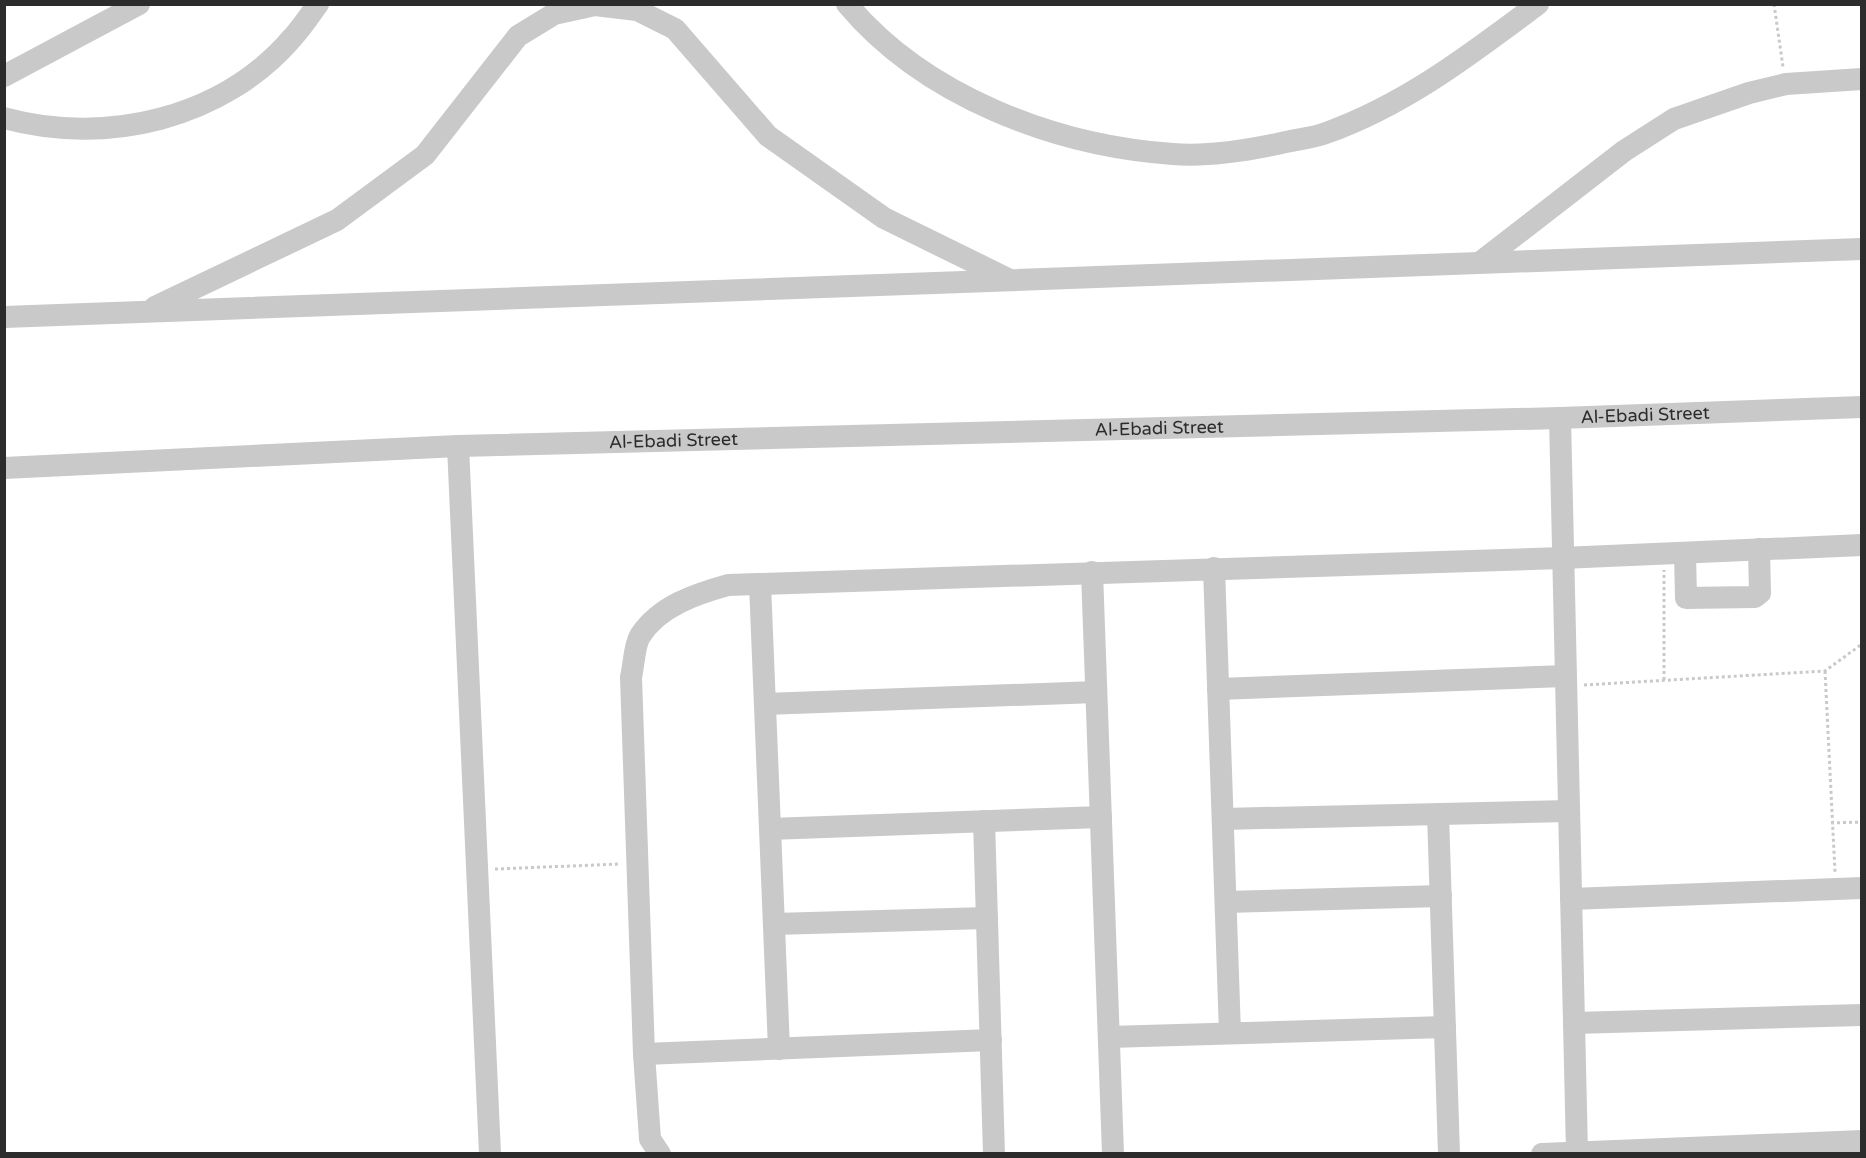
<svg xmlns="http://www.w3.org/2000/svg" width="1866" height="1158" font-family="'Varela Round',sans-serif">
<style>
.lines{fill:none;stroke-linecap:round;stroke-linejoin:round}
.path{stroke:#c9c9c9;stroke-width:3;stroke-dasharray:3 3;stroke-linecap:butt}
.minor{stroke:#c9c9c9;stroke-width:22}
.labels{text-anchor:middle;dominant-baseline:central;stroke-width:6;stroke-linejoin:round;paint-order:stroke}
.street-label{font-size:18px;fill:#2c2c2c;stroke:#fff}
</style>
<rect width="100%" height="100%" fill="#fff"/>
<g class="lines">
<path class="path" d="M1774 4 1783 67
M1825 671 1835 872
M1664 680V570
M1584 685 1825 671 1862 644
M1831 823 1862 822
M495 869 621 864"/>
<g class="minor">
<path d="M847 4C924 96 1055 146 1173 154 1210 157 1250 150 1286 142 1299 139 1313 138 1326 133 1405 105 1471 54 1538 4"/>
<path d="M4 76 139 4"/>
<path d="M4 118C106 146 223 119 293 37 302 27 310 15 318 4"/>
<path d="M1482 261 1624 151 1674 119 1749 93 1786 84 1862 79"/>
<path d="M155 307 337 220 425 155 518 36 554 14 595 5 637 10 675 29 768 136 884 218 1008 279"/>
<path d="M4 317 1862 249"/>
<path d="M1560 418 1577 1152"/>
<path d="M458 446 490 1154"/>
<path id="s1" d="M4 468 458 446 1560 418 1862 407"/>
<path d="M1685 553 1686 598 1755 597 1760 593 1759 549"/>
<path d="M1214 568 1230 1033"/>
<path d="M1092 572 1113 1154"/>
<path d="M760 584 779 1049"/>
<path d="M1218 689 1565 676"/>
<path d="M765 704 1096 692"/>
<path d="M1438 814 1449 1154"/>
<path d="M1223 819 1569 811"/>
<path d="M984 821 994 1154"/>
<path d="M770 829 1101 817"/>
<path d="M1571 899 1862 888"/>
<path d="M1226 902 1441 896"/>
<path d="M774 924 987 918"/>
<path d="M1574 1023 1862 1015"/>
<path d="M1109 1037 1445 1027"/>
<path d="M644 1054 991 1040"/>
<path d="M660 1154 650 1139 644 1054 631 677C634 665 634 646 640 636 659 606 696 594 728 585L1562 558 1862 545"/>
<path d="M1542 1154 1862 1141"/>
</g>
</g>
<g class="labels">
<g class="street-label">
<text stroke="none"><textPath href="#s1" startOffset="1642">Al-Ebadi Street</textPath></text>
<text stroke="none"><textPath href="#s1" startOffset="1156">Al-Ebadi Street</textPath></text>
<text stroke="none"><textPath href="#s1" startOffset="670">Al-Ebadi Street</textPath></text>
</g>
</g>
<rect width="1866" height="1158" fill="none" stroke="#2c2c2c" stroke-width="12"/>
</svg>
